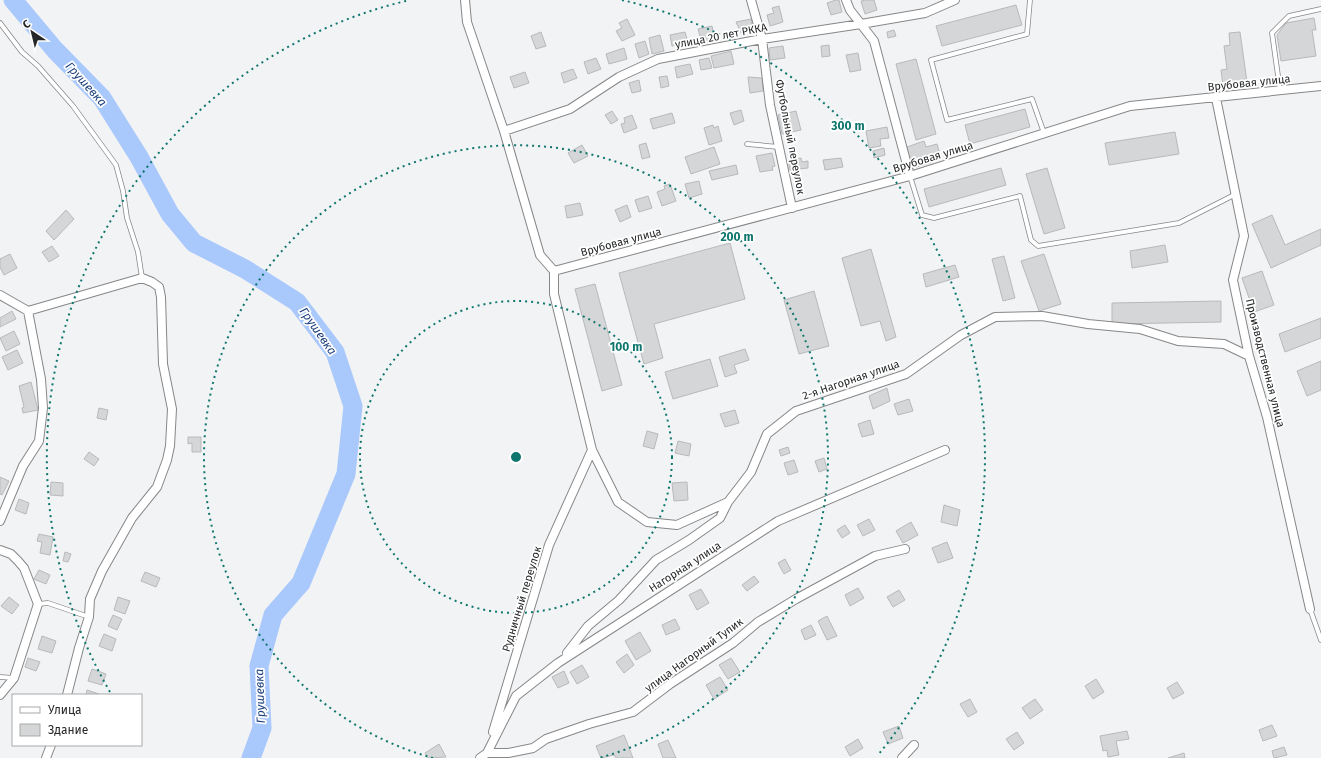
<svg xmlns="http://www.w3.org/2000/svg" width="1321" height="758" font-family="'Fira Sans',sans-serif">
<style>
.lines{fill:none;stroke-linecap:round;stroke-linejoin:round}
.river{stroke:#a9c8fb;stroke-width:19}
.building{fill:#d4d6d7;stroke:#b8b9bb}
.lane-casing{stroke:#868789;stroke-width:5.5}
.street-casing{stroke:#868789;stroke-width:10}
.lane{stroke:#fff;stroke-width:4}
.street{stroke:#fff;stroke-width:8}
.ring{fill:none;stroke:#0f766e;stroke-width:2;stroke-dasharray:2 4}
.labels{text-anchor:middle;dominant-baseline:central;stroke-width:3.5;stroke-linejoin:round;paint-order:stroke}
.street-label{font-size:11px;fill:#262728;stroke:#fff}
.water-label{font-size:12px;font-style:italic;fill:#1e417e;stroke:#fff}
.centre{fill:#0f766e;stroke:#fff;stroke-width:2}
.ring-label{font-size:12px;text-anchor:middle;font-weight:bold;fill:#0f766e;stroke:#fff;stroke-width:3.5;stroke-linejoin:round;paint-order:stroke}
</style>
<rect width="100%" height="100%" fill="#f2f3f5"/>
<g class="lines">
<path class="river" d="M13 0 55 50 102 98 139 157 170 214 194 243 245 269 297 302 335 352 353 406 346 474 301 583 273 615 259 666 262 728 251 758"/>
</g>
<path class="building" d="M836 0H839L842 12 831 15 827 3Z
M866 0H874L877 10 865 14 861 1Z
M1016 5 1022 25 942 46 936 26Z
M779 6 783 22 770 26 767 15 774 13 772 8Z
M1314 18 1316 30H1312L1316 56 1281 61 1277 35 1286 23Z
M627 19 635 35 622 41 616 31 622 28 619 23Z
M751 19 753 31 741 33 736 22Z
M712 26 715 40 705 42 703 35 700 36 698 29Z
M894 30 896 36 888 38 887 32Z
M541 32 546 46 536 49 531 36Z
M685 32 688 43 672 46 670 35Z
M1240 32 1247 82 1223 86 1221 70 1227 69 1224 46 1230 45 1229 33Z
M660 35 664 51 652 54 649 38Z
M645 41 649 54 639 58 635 44Z
M829 45 830 56 822 57 821 46Z
M783 46 785 58 770 60 769 48Z
M624 48 627 59 609 64 606 54Z
M731 51 734 64 714 68 711 56Z
M858 53 861 70 850 72 846 55Z
M596 58 601 69 588 74 584 62Z
M709 58 712 68 701 70 699 60Z
M916 59 936 134 916 140 896 64Z
M690 64 693 74 677 78 675 67Z
M573 69 577 78 564 83 561 73Z
M525 72 529 83 514 88 510 77Z
M667 76 669 86 661 88 659 77Z
M748 77 762 78 763 91 750 93Z
M639 80 641 91 632 93 629 83Z
M1025 109 1030 127 970 144 965 125Z
M741 110 744 121 734 125 730 113Z
M612 111 618 120 611 124 605 115Z
M796 111 801 130 782 134 778 115Z
M672 113 675 123 653 129 650 119Z
M632 115 637 128 624 133 621 124 625 123 624 118Z
M713 125 714 128 718 126 722 141 709 145 704 128Z
M887 127 889 138 880 139 881 146 869 148 866 131Z
M1175 132 1179 154 1109 165 1105 143Z
M924 141 926 147 937 144 940 154 931 157 933 162 913 168 911 161H909L907 147Z
M646 143 650 157 642 159 639 145Z
M582 145 588 156 574 163 568 153Z
M714 147 720 164 691 174 685 157Z
M884 148 885 155 874 158 873 151Z
M772 153 775 166 772 167 773 170 760 172 756 156Z
M801 158 802 162 808 161V168L790 170 788 160Z
M841 158 843 167 825 170 823 160Z
M736 165 738 174 712 180 709 171Z
M1001 168 1006 185 929 207 924 189Z
M1047 168 1065 228 1044 234 1026 174Z
M699 181 702 194 689 198 685 184Z
M670 184 676 201 662 206 657 192 665 189 664 186Z
M648 196 652 208 639 212 635 200Z
M580 203 583 215 567 218 565 206Z
M627 205 631 217 620 222 615 210Z
M66 210 74 219 54 240 46 231Z
M1272 215 1285 245 1321 229V245L1271 268 1252 224Z
M730 243 745 299 654 324 663 358 644 364 619 273Z
M1165 245 1168 262 1132 268 1130 251Z
M52 246 59 256 49 262 42 252Z
M871 249 896 337 886 341 880 321 861 326 842 258Z
M10 254 17 268 4 275 0 267V259Z
M1044 254 1061 304 1039 311 1021 261Z
M1004 256 1015 298 1003 301 992 259Z
M955 265 959 277 926 287 923 274Z
M1262 271 1274 305 1254 312 1242 278Z
M595 284 622 385 602 391 575 289Z
M814 291 829 346 799 354 784 300Z
M1221 301V322L1112 324V303Z
M12 311 16 319 0 327V318Z
M1321 318V338L1285 352 1279 334Z
M14 331 20 344 6 351 0 338Z
M745 349 749 360 734 365 737 373 725 377 719 357Z
M17 350 23 363 8 370 2 357Z
M710 359 718 386 673 399 665 372Z
M1321 361V390L1307 396 1297 371Z
M31 382 38 410 23 413 22 408 24 407 19 386Z
M887 388 890 401 873 409 869 396Z
M909 399 913 411 898 415 894 404Z
M99 408 108 410 106 420 97 418Z
M735 410 739 423 725 427 720 414Z
M870 420 874 434 862 437 858 424Z
M647 431 658 434 654 449 643 446Z
M188 437H201V452H192V443L188 444Z
M678 441 691 444 689 456 675 453Z
M788 447 790 453 781 456 779 450Z
M89 452 99 459 94 466 84 459Z
M824 458 827 469 819 472 815 461Z
M794 460 798 472 788 475 784 463Z
M0 477 9 481 2 495 0 494Z
M51 482 63 483V496L50 495Z
M687 482 688 500 674 501 672 483Z
M19 499 29 503 26 514 15 510Z
M944 505 960 510 957 526 941 522Z
M869 519 875 530 863 536 857 525Z
M911 522 918 535 903 543 896 531Z
M845 525 850 533 842 538 837 530Z
M39 534 53 537 50 555 40 553 42 542 37 541Z
M947 542 953 558 938 563 932 548Z
M65 552 71 554 68 562 63 561Z
M785 559 791 570 784 574 778 563Z
M39 570 50 575 46 584 34 579Z
M145 572 160 578 156 587 141 581Z
M754 576 759 582 747 591 742 585Z
M858 588 864 598 850 606 845 595Z
M701 589 709 603 697 610 689 595Z
M899 590 905 600 893 607 887 597Z
M9 597 19 605 12 614 1 606Z
M118 597 130 601 125 614 114 610Z
M113 615 122 619 117 630 108 626Z
M827 616 837 636 827 640 818 621Z
M675 619 680 629 666 635 662 625Z
M811 625 816 635 805 640 801 630Z
M640 632 651 651 636 660 625 641Z
M104 634 116 639 112 651 99 646Z
M42 636 56 641 52 653 38 649Z
M627 654 634 665 624 673 616 662Z
M28 658 40 662 36 671 25 667Z
M731 658 740 672 728 679 719 665Z
M582 665 589 677 577 684 570 672Z
M92 669 106 674 102 685 88 681Z
M564 671 569 683 558 688 552 677Z
M720 677 728 690 714 699 706 685Z
M1096 679 1104 692 1093 699 1085 686Z
M1177 682 1184 693 1173 699 1167 688Z
M87 690 99 694 98 695H86Z
M970 699 977 712 968 717 960 704Z
M1035 699 1043 710 1030 719 1022 708Z
M1272 725 1277 736 1263 741 1259 730Z
M899 726 903 738 888 744 883 732Z
M1127 731 1129 739 1116 741 1119 755 1108 757 1107 750 1103 751 1100 736Z
M1017 732 1024 743 1014 750 1006 739Z
M624 735 633 758H616L614 755 601 758 596 746Z
M858 739 863 748 850 756 845 747Z
M668 740 676 758H663L658 744Z
M439 744 446 757 428 758 425 753Z
M1284 747 1287 755 1274 758 1272 751Z
M1184 753 1185 758H1168Z"/>
<g class="lines">
<defs>
<path id="lane" d="M1030 0 1027 34 931 60 947 120 1032 99 1044 133
M0 23 22 52 38 66 73 106 116 165 123 191 127 218 138 252 142 278
M1280 90 1272 33 1289 16 1321 9
M747 144 779 147
M910 176 922 215 934 218 1020 196 1031 240 1038 246 1179 223 1236 194
M38 604 48 603 89 617
M1310 609 1321 640
M0 677 14 678"/>
<path id="street" d="M465 0 467 22 504 131 540 255 554 271V294L592 450 618 502 647 522 677 525 728 502 751 472 767 434 796 411 906 374 961 335 995 317 1042 316 1088 324 1140 329 1178 341 1224 344 1249 356
M751 0 762 39 770 105 792 208
M846 0 850 10 874 41 910 176
M1216 98 1244 236 1233 280 1249 356 1267 417 1310 609
M504 131 570 109 619 77 658 59 762 39 861 24 925 13 955 0
M554 271 910 176 1130 106 1321 86
M0 295 28 311 142 278 152 282 159 287 161 297 163 364 172 409 170 446 167 460 157 487 132 518 102 571 90 599 89 617 79 648 67 695
M0 521 23 466 39 441 43 408 41 379 28 311
M0 550 11 554 18 561 24 568 38 604 14 678 0 695
M567 653 588 626 619 600 656 560 689 540 720 518 728 502
M493 732 549 545 592 450
M487 753H508L533 748 546 739 589 724 633 712 670 684 733 643 758 622 796 599 875 556 905 549
M46 758 51 745
M480 758 487 753 516 696 558 663 778 521 945 450
M902 758 914 745"/>
</defs>
<use href="#lane" class="lane-casing"/>
<use href="#street" class="street-casing"/>
<use href="#lane" class="lane"/>
<use href="#street" class="street"/>
</g>
<g class="ring">
<circle cx="516" cy="457" r="156"/>
<path d="M433 758A312 312 0 1 1 599 758"/>
<path d="M110 692A469 469 0 0 1 410 0M622 0A469 469 0 0 1 878 755"/>
</g>
<g class="labels">
<g class="street-label">
<text transform="translate(721 36) rotate(-11)">улица 20 лет РККА</text>
<text transform="translate(1249 83) rotate(-6)">Врубовая улица</text>
<text transform="translate(790 137) rotate(79)">Футбольный переулок</text>
<text transform="translate(933 157) rotate(-17)">Врубовая улица</text>
<text transform="translate(621 242) rotate(-15)">Врубовая улица</text>
<text transform="translate(1265 363) rotate(76)">Производственная улица</text>
<text transform="translate(851 380) rotate(-19)">2-я Нагорная улица</text>
<text transform="translate(685 567) rotate(-33)">Нагорная улица</text>
<text transform="translate(522 599) rotate(-73)">Рудничный переулок</text>
<text transform="translate(694 655) rotate(-36)">улица Нагорный Тупик</text>
</g>
<g class="water-label">
<text transform="translate(86 84) rotate(48)">Грушевка</text>
<text transform="translate(318 331) rotate(55)">Грушевка</text>
<text transform="translate(260 696) rotate(-92)">Грушевка</text>
</g>
</g>
<circle cx="516" cy="457" r="6" class="centre"/>
<g class="ring-label">
<text x="848" y="130">300 m</text>
<text x="737" y="241">200 m</text>
<text x="626" y="351">100 m</text>
</g>
<rect x="12" y="694" width="130" height="52" fill="#ffffff" stroke="#a8a9a9"/>
<rect x="20" y="707" width="20" height="6" fill="#ffffff" stroke="#a8a9a9"/>
<text x="48" y="714" font-size="12" fill="#262728">Улица</text>
<rect x="20" y="724" width="20" height="12" fill="#d4d6d7" stroke="#a8a9a9"/>
<text x="48" y="734" font-size="12" fill="#262728">Здание</text>
<g transform="translate(32 32) rotate(325)" stroke="#ffffff" stroke-width="3" paint-order="stroke">
<path d="M0-3L7 15L0 10L-7 15Z" fill="#262728"/>
<text y="-6" font-size="11" font-weight="bold" text-anchor="middle" fill="#262728">С</text>
</g>
</svg>
